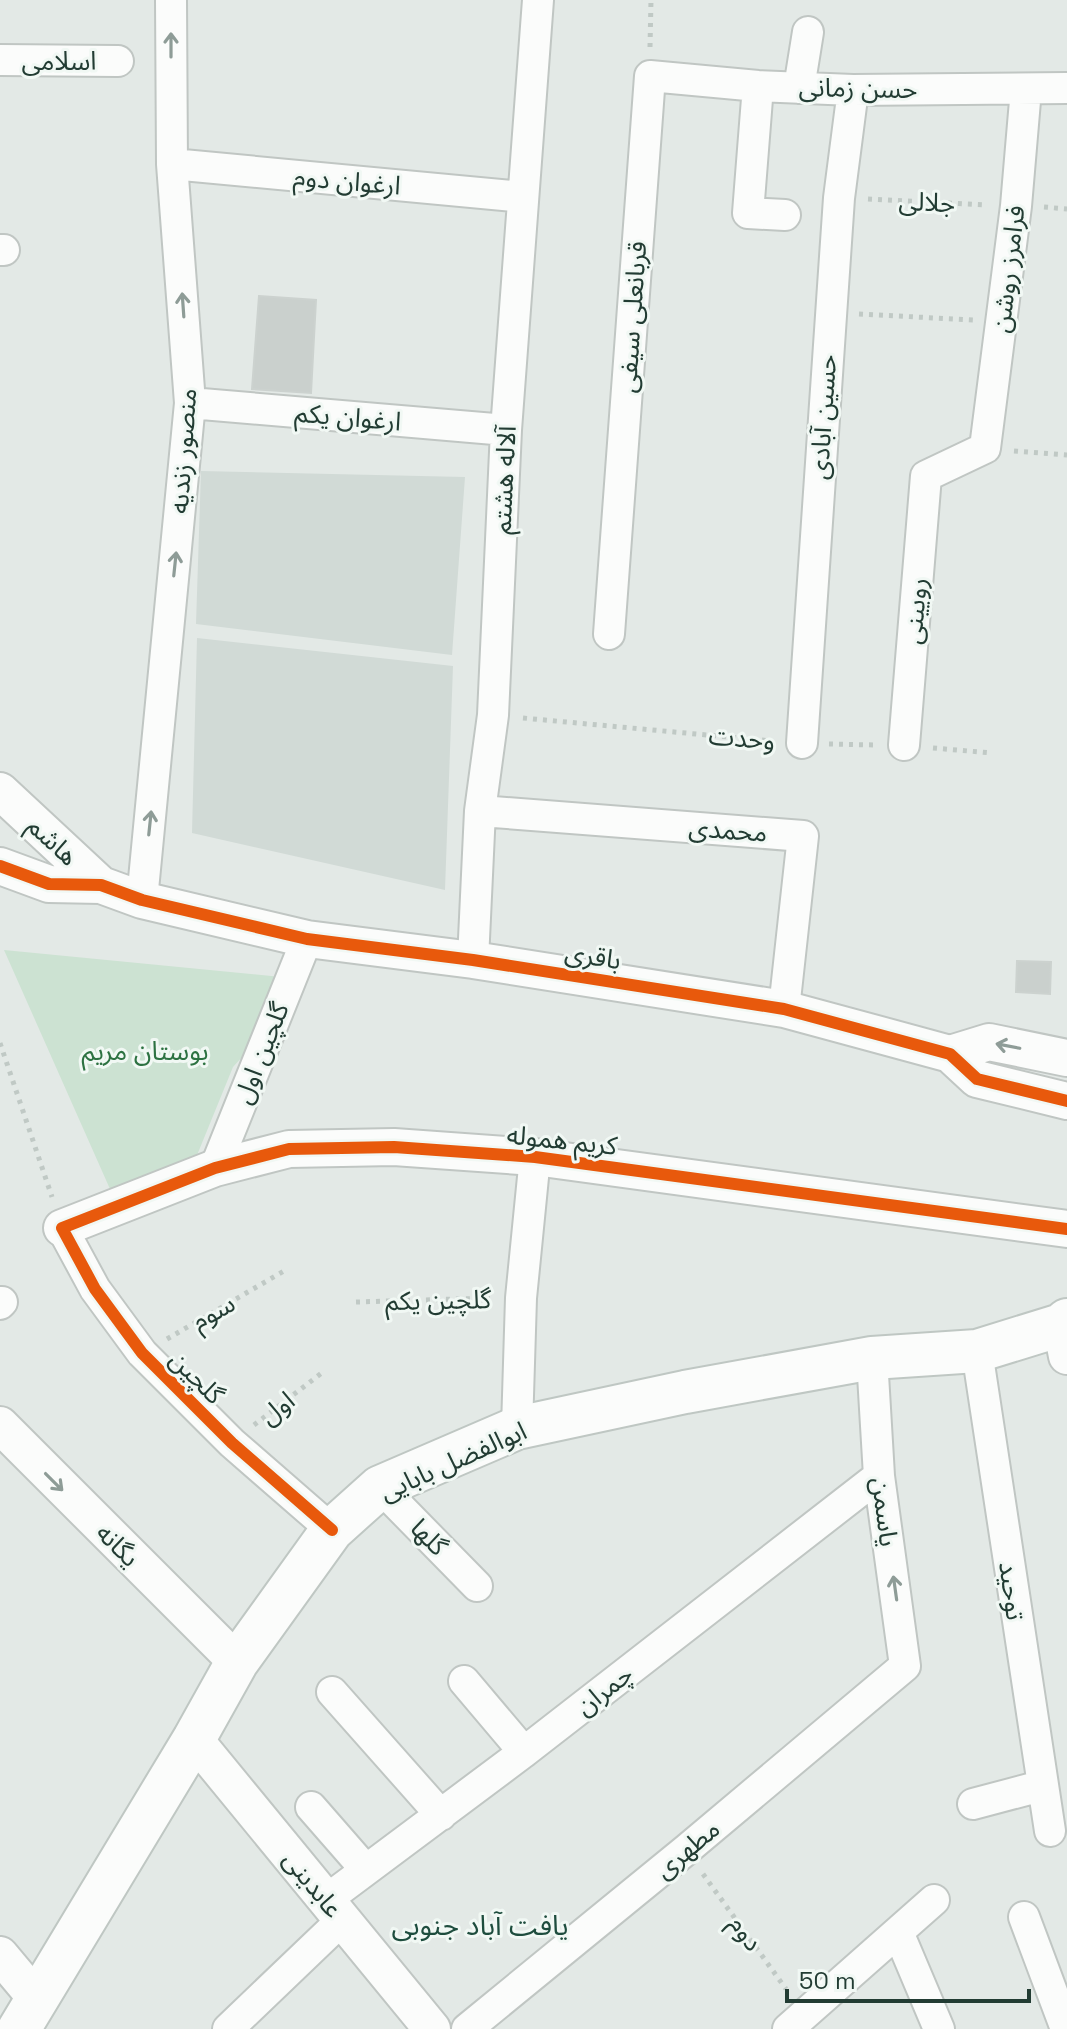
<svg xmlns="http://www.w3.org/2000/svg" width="1067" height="2029" font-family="'Space Grotesk','Noto Sans Arabic',sans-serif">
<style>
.built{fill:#d1dad6}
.green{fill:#cce2d2}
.building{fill:#cad0cd;stroke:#ccd2cf;stroke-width:2}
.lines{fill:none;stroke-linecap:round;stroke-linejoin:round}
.minor-casing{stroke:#c0c6c3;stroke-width:34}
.tertiary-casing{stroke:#c0c6c3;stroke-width:40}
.secondary-casing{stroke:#bfc7c3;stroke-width:46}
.path{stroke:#c0c9c5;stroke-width:5;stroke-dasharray:4 6;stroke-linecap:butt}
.minor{stroke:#fbfcfb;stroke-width:30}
.tertiary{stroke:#fbfcfb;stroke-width:36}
.secondary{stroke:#fbfcfb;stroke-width:42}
.cycleway-casing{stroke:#f1f8f4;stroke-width:17}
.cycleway{stroke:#e8590c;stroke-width:12}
.oneway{stroke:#8e9c97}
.labels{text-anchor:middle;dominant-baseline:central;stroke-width:6;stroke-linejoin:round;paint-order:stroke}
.street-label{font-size:26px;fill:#223c33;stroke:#f1f8f4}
.park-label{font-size:26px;fill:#2d7242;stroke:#f1f8f4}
.neighbourhood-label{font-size:28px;fill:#1e4d3e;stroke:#f1f8f4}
</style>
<rect width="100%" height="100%" fill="#e3e9e6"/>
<path class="built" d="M201 471 465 477 452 655 196 624Z
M197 638 453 666 445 890 192 833Z"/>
<path class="green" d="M4 950 281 977 263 1034 233 1067 193 1165 110 1189Z"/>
<path class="building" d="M259 296 316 300 311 393 252 389Z
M1017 961 1051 962 1050 994 1016 992Z"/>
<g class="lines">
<defs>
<path id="minor" d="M0 60 118 61
M758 86 748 213 785 215
M799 88 808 32
M172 164 523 197
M0 250H4
M190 403 506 430
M609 634 650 76 758 86 853 90 1067 88
M802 743 839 198 853 90
M904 745 926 476 985 448 1016 206 1026 89
M480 811 803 836 784 1009
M142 900 190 403 172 164 171 0
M473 960 480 811 493 715 506 430 538 0
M215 1168 307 939
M62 1228 95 1289 142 1353 232 1443 332 1530
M0 1304 2 1302
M977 1351 1050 1831
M517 1428 521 1298 535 1157
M380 1487 477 1586
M464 1681 524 1752
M332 1692 441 1815
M973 1804 1041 1786
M311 1807 366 1870
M326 1900 524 1752 879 1476
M1024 1917 1066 2029
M898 1932 939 2029
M228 2029 342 1920
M467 2029 686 1850 905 1666 879 1476 872 1358
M788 2029 934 1900"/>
<path id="tertiary" d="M0 791 101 885
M0 866 49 884 101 885 142 900 307 939 473 960 784 1009 950 1054 977 1079 1067 1101
M950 1054 989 1042 1067 1058
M62 1228 215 1168 289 1149 394 1147 535 1157 1067 1229
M1061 1325 1067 1356
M0 1425 237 1662
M194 1739 432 2029
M0 1955 36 1998"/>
<path id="secondary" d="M19 2029 194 1739 237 1662 332 1530 380 1487 517 1428 685 1392 872 1358 977 1351 1061 1325 1067 1320"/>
</defs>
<use href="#minor" class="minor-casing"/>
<use href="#tertiary" class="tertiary-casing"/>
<use href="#secondary" class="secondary-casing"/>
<path class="path" d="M650 47 651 0
M868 199 986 205
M1044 207 1067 209
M859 314 973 320
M1014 451 1067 455
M523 718 772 741
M829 744 875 745
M933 748 992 753
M0 1043 52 1197
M356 1302 492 1298
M167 1339 284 1271
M254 1425 323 1372
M703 1874 786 1989"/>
<use href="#minor" class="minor"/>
<use href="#tertiary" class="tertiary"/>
<use href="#secondary" class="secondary"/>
<defs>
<path id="cycleway" d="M0 866 49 884 101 885 142 900 307 939 473 960 784 1009 950 1054 977 1079 1067 1101
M332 1530 232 1443 142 1353 95 1289 62 1228 215 1168 289 1149 394 1147 535 1157 1067 1229"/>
</defs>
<use href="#cycleway" class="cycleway-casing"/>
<use href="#cycleway" class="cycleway"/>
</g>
<defs><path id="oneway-shaft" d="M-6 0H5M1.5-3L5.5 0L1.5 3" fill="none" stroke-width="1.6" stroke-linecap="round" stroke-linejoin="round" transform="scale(2)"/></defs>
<g class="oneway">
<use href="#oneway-shaft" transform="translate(171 45) rotate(-90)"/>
<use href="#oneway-shaft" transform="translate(183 305) rotate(-94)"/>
<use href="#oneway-shaft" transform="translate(175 564) rotate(-84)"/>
<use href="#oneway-shaft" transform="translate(150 823) rotate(-84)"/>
<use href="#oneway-shaft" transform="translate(1008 1046) rotate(-169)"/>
<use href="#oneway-shaft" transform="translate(54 1482) rotate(45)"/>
<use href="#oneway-shaft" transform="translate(895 1588) rotate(-98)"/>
</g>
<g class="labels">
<g class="street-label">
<text x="59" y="61">اسلامی</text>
<text transform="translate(858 88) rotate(1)">حسن زمانی</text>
<text transform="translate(347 181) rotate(5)">ارغوان دوم</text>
<text transform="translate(927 202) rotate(3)">جلالی</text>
<text transform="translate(1008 269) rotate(-83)">فرامرز روشن</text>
<text transform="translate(632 317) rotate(-86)">قربانعلی سیفی</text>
<text transform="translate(348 417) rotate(5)">ارغوان یکم</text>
<text transform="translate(823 417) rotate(-86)">حسین آبادی</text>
<text transform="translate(183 451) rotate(-86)">منصور زندیه</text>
<text transform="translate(504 480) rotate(-87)">آلاله هشتم</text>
<text transform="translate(915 611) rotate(-85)">رویینی</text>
<text transform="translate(742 738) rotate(5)">وحدت</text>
<text transform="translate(728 830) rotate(4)">محمدی</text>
<text transform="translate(53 841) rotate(43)">هاشم</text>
<text transform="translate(593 956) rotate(9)">باقری</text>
<text transform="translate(261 1053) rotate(-68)">گلچین اول</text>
<text transform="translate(562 1140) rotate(6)">کریم هموله</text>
<text transform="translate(438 1300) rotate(-1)">گلچین یکم</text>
<text transform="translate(213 1312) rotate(-30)">سوم</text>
<text transform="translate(197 1377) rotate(45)">گلچین</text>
<text transform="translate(277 1408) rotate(-38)">اول</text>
<text transform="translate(453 1461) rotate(-24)">ابوالفضل بابایی</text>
<text transform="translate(885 1512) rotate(83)">یاسمن</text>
<text transform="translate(429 1537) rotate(45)">گلها</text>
<text transform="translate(118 1545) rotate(45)">یگانه</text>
<text transform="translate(1012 1591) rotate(82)">توحید</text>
<text transform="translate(604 1690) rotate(-38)">چمران</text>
<text transform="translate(687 1849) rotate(-40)">مطهری</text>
<text transform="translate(313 1884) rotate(51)">عابدینی</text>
<text transform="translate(746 1933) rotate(54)">دوم</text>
</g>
<g class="park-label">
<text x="145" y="1051">بوستان مریم</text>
</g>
<g class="neighbourhood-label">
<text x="480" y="1925">یافت آباد جنوبی</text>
</g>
</g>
<path d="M787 1989v12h242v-12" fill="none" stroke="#223c33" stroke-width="4"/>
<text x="799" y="1989" font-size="24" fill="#223c33" stroke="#f1f8f4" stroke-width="6" paint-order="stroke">50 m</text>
</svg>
